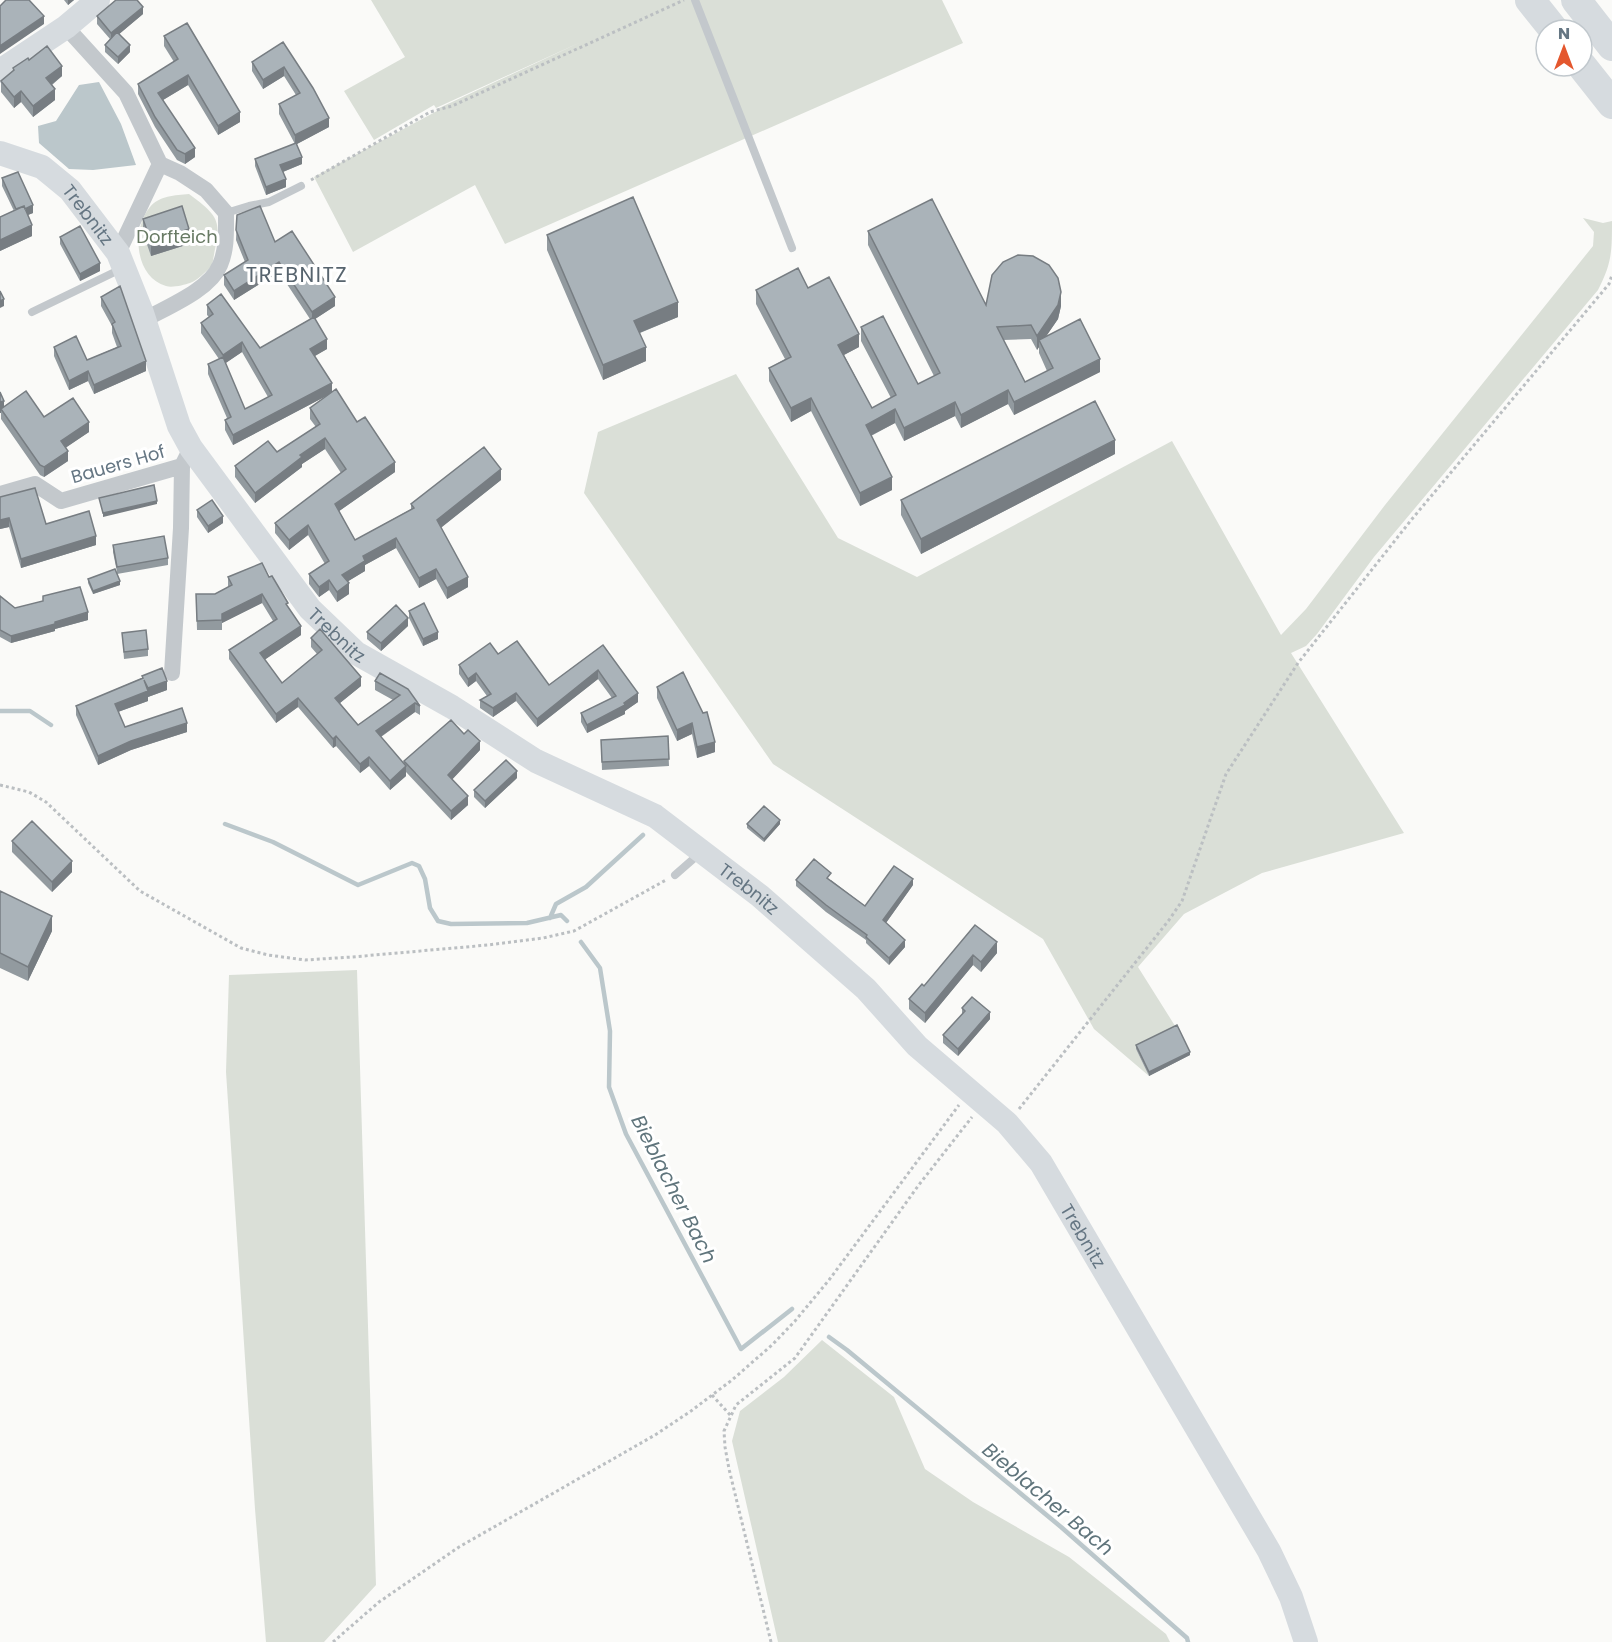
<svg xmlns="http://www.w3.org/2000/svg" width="1612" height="1642" font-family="Poppins,sans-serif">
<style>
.green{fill:#dadfd7}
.water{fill:#bbc7cb}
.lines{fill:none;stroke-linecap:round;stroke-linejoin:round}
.stream{stroke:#bbc7cb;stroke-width:4.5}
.path{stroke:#bbbfc2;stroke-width:3;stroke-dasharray:3 3;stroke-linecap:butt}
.lane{stroke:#c3c8cc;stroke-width:8}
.street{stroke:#c3c8cc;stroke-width:16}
.secondary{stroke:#d6dbdf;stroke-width:24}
.highway{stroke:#d6dbdf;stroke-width:30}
.wall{fill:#929a9f;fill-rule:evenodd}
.shaded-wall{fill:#777d82}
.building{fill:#aab3b9;stroke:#777d82;stroke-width:1.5}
.labels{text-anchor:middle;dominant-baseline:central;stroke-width:6;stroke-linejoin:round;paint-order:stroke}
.street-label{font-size:18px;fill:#657683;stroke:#fff}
.park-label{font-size:18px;fill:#687a64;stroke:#fff}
.water-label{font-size:20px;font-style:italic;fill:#60757c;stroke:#fff}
.quarter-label{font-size:21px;letter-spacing:1.5px;fill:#57646e;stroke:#fff}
</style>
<rect width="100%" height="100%" fill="#fafaf8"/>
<path class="green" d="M371 0H942L963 43 505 244 475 185 353 252 314 177 437 111V109L581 42 436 108 434 105 374 140 344 91 405 57Z
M189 194C226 221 219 224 212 266 205 272 198 280 190 283 184 285 172 288 166 286 135 277 131 230 150 207 159 196 175 195 189 194Z
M1583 218 1603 223 1612 221C1612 251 1612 263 1598 290L1374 557 1317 634 1306 646 1291 653 1404 833 1262 873 1184 914 1138 967 1177 1029 1136 1049 1149 1076 1094 1029 1043 939 773 764 584 493 598 432 736 374 838 538 917 577 1172 441 1281 635 1306 609 1385 505 1593 246 1594 232Z
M357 970 376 1585 324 1642H266L255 1509 226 1072 229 975Z
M822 1340 894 1397 925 1469 973 1502 1069 1557 1166 1634 1170 1642H778L732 1441 740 1411 784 1377Z"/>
<path class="water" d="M99 82 121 124 136 165 93 170 69 169 39 143 38 126 56 121 79 85Z"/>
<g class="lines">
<path class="stream" d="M0 711H30L51 725
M225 824 273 842 358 885 412 863 419 866 425 879 430 908 438 921 451 924 527 923 561 915 567 921
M550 918 556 904 586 887 643 835
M581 942 600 968 610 1031 609 1087 626 1134 741 1349 792 1309
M829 1337 847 1350 1061 1527 1187 1638 1188 1642"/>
<path class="path" d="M311 180 430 112 452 106 684 0
M0 785 29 792 46 802 140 891 241 948 268 955 305 960 352 957 488 945 543 938 574 931 666 880
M1019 1109 1169 920 1182 901 1226 774 1298 663 1412 519 1609 284 1612 275
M712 1395 731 1416
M333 1642 379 1602 459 1547 655 1435 691 1411 732 1380 772 1345 795 1321 829 1280 959 1105
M771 1642 729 1469 725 1447 724 1431 736 1405 795 1358 918 1186 972 1117"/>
<path class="lane" d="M695 0 792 248
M226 213 249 206 269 202 301 186
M32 312 123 268
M675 875 699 854"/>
<path class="street" d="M66 27 126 93 160 164 118 253
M144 320C167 307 210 290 220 265 227 249 226 231 226 213L206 190 180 173 160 164
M0 494 35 484 61 501 182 466
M172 673 181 528 182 466 191 448"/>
<g class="secondary">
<path d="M0 71 66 27 98 0"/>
<path id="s1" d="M0 153 42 167 70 190 118 253 142 313 179 426 191 448 310 609 356 653 452 707 536 761 655 816 760 896 866 989 917 1046 1007 1123 1041 1163 1269 1551 1291 1597 1306 1642"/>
</g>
<path class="highway" d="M1530 0 1554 30
M1576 0 1612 46
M1582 66 1612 104"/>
</g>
<path class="wall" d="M64 0H74L68 5Z
M143 14 119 34 130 52 118 64 105 52V45L110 39 97 24V16Z
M164 36 240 122 218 135 188 85 163 100 195 157 185 164 177 160 155 127 138 94V84L174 62 164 46Z
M283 42 329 127 297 144 302 164 283 172 286 187 266 195 255 166V159L295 144 279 114V104L296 95 284 76 263 89 252 71V62Z
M13 68 62 76 52 85 55 100 33 117 21 102 14 108 1 92V81L13 71Z
M2 178 33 213 28 215 32 236 0 251V217L14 211 2 186Z
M237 215 275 242 335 306 315 319 327 349 314 356 332 392 357 422 395 472 339 511 355 540 411 509V504L501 480 440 528 468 587 447 599 436 579 419 588 396 548 365 565V571L348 581 349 594 337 602 329 590 319 597 309 584V574L325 564 308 535 289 550 275 533V523L341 473 325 449 302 464V467L255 503 235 477V466L277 452 316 427 310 419V408L328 395 233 445 225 430V420L227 418 208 374V364L219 359 201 333V323L209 317 207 315V305L260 348 310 319 279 272 234 300 224 285V275L245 262 236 240ZM242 352 268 397 245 409 225 363Z
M143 219 189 244 151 256 143 233Z
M868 231 986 305 1061 306 1058 319 1046 336 1100 372 1014 415 1008 404 961 428 955 416 904 441 895 423 871 436 892 490 860 506 811 411 791 422 769 381V368L785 359 756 304V290L808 288 859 347 844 355 872 408 891 398 861 341V327L918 384 934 376 868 245ZM1031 339 1037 350 1039 347V353L1047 371 1025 382 1003 340Z
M547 235 678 317 640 333 646 361 603 380 547 250Z
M60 237 100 271 80 281 60 244Z
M101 297 146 371 94 394 88 381 69 390 54 356V347L87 360 117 347 112 333V326L101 306Z
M0 392 4 407 44 417 89 432 66 447 68 461 44 477 40 475 1 419V413H0Z
M1115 454 921 554 901 515V500Z
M0 497 46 524 96 545 21 568 9 527 0 529Z
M197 510 223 523 208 533 197 517Z
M113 545 168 558V565L117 574 120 585 93 594 88 583V579L117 572 113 552Z
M228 577H269L288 608 301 635 264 660 282 683 317 654 311 647V638L361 686 340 703 358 725 393 700 375 690V681L420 706V715L415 712 381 737 404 764V761L464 734 480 750 452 779 468 805 451 820 406 772V776L390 790 369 766 360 773 336 746 333 748 298 707 276 723 229 659V650L273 621 262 603 222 623V630H197L196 594H215L228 587Z
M0 596 15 608 88 620 55 629V631L11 643 0 637Z
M409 611 438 639 423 646 409 618Z
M408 626 381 651 367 639V632Z
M122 633 148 649V656L124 659Z
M603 645 638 702 625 711V714L587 733 581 722V713L612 698 598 679 537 727 516 701 493 717 480 708V700L487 696 476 681 468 687 459 674V665L498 654 549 685Z
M683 672 715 752 697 758 692 734 677 741 657 698V687Z
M142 676 167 690 148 697V701L118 712 125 727 187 732 131 750 98 765 76 715V706L142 678Z
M668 736 669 766 602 770 601 740Z
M517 778 485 808 474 797V790Z
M747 824H780L764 842 747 828Z
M12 841 72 872 52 892 12 852Z
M796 880H831L865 906 913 885 886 923 905 947 889 965 866 943V940L826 912 796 886Z
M0 891 52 931 28 981 0 968Z
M975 925 997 953 981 972 973 965 925 1023 909 1009V999L924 986Z
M962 1008 990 1019 958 1056 943 1043V1035L962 1015Z
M1136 1045 1190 1055 1149 1076 1136 1049Z"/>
<path class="shaded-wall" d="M68 0H74L68 5Z
M143 7V14L111 41V33Z
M44 16V24L0 54V46Z
M130 45V52L118 64V57Z
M62 66V76L46 89V78Z
M284 67V76L263 89V80Z
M188 75V85L158 103V93Z
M55 89V100L33 117V106Z
M21 91V102L14 108V97Z
M240 112V122L218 135V126Z
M329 118V127L295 145V135Z
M195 148V157L185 164V154Z
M302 157V164L280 173V165Z
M286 179V187L266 195V187Z
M33 205V213L17 219V212Z
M32 225V236L0 251V240Z
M189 229V244L151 256V242Z
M279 262V272L234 300V291Z
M100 263V271L80 281V274Z
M1061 292V306L1058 319 1041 344 1039 340V347L1037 350V336Z
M335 297V306L312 321V312Z
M4 299V306L0 308V301Z
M678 302V317L634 335V321Z
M859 334V347L838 358V345Z
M327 339V349L310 359V349Z
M242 342V352L223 365V355Z
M646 347V361L603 380V365Z
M1100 359V372L1014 415V402Z
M146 361V371L94 394V385Z
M88 371V381L69 390V381Z
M332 383V393L233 445V435Z
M1008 390V404L961 428V415Z
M811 398V411L791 422V408Z
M4 401V412L1 409V413H0V402Z
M955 402V416L904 441V428Z
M895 409V423L866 438V425Z
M89 422V432L61 451V441Z
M325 438V449L302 464V467L255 503V493L300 455Z
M1115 440V454L921 554V539Z
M68 451V461L44 477V467Z
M395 462V472L335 514V504Z
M501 469V480L437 531V520Z
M892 477V490L860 506V493Z
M157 501V504L103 517V513Z
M223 516V523L208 533V526Z
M9 518V527L0 529V520Z
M308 525V535L289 550V540Z
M96 536V545L21 568V559Z
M396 538V548L365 565V571L342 585V575L363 556Z
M436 569V579L419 588V578Z
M468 577V587L447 599V588Z
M329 580V590L319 597V587Z
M120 581V585L93 594V591Z
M349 583V594L337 602V592Z
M262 594V603L222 623V614Z
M88 612V620L55 629V631L11 643V636Z
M408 618V626L381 651V643Z
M301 626V635L260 663V653Z
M438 632V639L423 646V639Z
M598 670V679L537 727V719Z
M476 673V681L468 687V679Z
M361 677V686L335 707V698Z
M167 681V690L148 697V701L115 713V704L148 688Z
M516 693V701L493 717V708Z
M638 693V702L625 711V714L587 733V725L624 703Z
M298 698V707L276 723V714Z
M415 703V712L376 740V731Z
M187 723V732L131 750 98 765V756L131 741Z
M692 723V734L677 741V730Z
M336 736V746L333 748V739Z
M480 741V750L448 784V775Z
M715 742V752L697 758V747Z
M369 757V766L360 773V764Z
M406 766V776L390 790V781Z
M517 771V778L485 808V801Z
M468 796V805L451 820V811Z
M780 820V824L764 842V839Z
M72 861V872L52 892V882Z
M913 879V885L883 927V920Z
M52 916V931L28 981V967Z
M905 940V947L889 965V958Z
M997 942V953L981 972V962Z
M973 955V965L925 1023V1013Z
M990 1012V1019L958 1056V1049Z
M1190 1052V1055L1149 1076V1072Z"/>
<path class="building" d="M6 0H29L44 16 0 46V6Z
M116 0H137L143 7 111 33 97 16Z
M187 23 240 112 218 126 188 75 158 93 195 148 185 154 177 150 155 117 138 84 178 59 164 36Z
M117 32 130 45 118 57 105 45Z
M283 42 313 88 329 118 295 135 279 104 300 93 284 67 263 80 252 62Z
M47 46 62 66 46 78 55 89 33 106 21 91 14 97 1 81 14 70 13 68 28 58 29 60Z
M296 143 302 157 280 165 286 179 266 187 255 159Z
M18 172 33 205 25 209 24 206 16 209 2 178Z
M633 197 678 302 634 321 646 347 603 365 547 235Z
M932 199 986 305 992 275 1003 262 1018 255 1033 256 1049 265 1058 278 1061 292 1058 305 1037 336 1031 325 997 327 1025 382 1053 368 1039 340 1080 319 1100 359 1014 402 1008 390 961 415 955 402 904 428 895 409 866 425 892 477 860 493 811 398 791 408 769 368 791 357 756 290 798 268 808 288 829 277 859 334 838 345 872 408 896 395 861 327 883 316 918 384 940 373 868 231Z
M24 206 32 225 0 240V217Z
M182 206 189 229 151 242 143 219Z
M260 206 275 242 292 231 335 297 312 312 279 262 234 291 224 275 248 260 236 230 237 215Z
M80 226 100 263 80 274 60 237Z
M120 286 146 361 94 385 88 371 69 381 54 347 76 336 87 360 121 346 112 324 115 322 101 297Z
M0 291 4 299 0 301Z
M221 294 260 348 314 317 327 339 310 349 332 383 233 435 225 420 231 417 208 364 223 357 245 409 272 395 242 342 223 355 201 323 213 314 207 305Z
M336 389 357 422 365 417 395 462 335 504 355 540 414 508 411 504 484 447 501 469 437 520 468 577 447 588 436 569 419 578 396 538 363 556 365 561 342 575 349 583 337 592 329 580 319 587 309 574 329 561 308 525 289 540 275 523 346 469 325 438 300 455 302 457 255 493 235 466 268 441 277 452 320 424 310 408Z
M26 391 44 417 73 398 89 422 61 441 68 451 44 467 40 465 1 409Z
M0 392 4 401 0 402Z
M1095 401 1115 440 921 539 901 500Z
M154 485 157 501 103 513 99 498Z
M35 488 46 524 89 511 96 536 21 559 9 518 0 520V497Z
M212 500 223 516 208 526 197 510Z
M164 536 168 558 117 567 113 545Z
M262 563 269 577 272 576 288 603 286 604 301 626 260 653 282 683 322 650 311 638 320 629 361 677 335 698 358 725 400 695 375 681 380 673 408 689 420 706 415 703 376 731 406 766 390 781 369 757 360 764 336 736 333 739 298 698 276 714 229 650 277 619 262 594 222 614V620L197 621 196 594H215L232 585 228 577Z
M115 569 120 581 93 591 88 579Z
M80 587 88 612 55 622V624L11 636 0 630V596L15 608 43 601V596Z
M424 603 438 632 423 639 409 611Z
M396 605 408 618 381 643 367 632Z
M146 630 148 649 124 652 122 633Z
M517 641 549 685 603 645 638 693 624 703 625 705 587 725 581 713 616 696 598 670 537 719 516 693 493 708 480 700 491 694 476 673 468 679 459 665 490 643 498 654Z
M162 668 167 681 148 688 144 680 148 691 115 704 125 727 182 708 187 723 131 741 98 756 76 706 143 678 142 676Z
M683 672 703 713 707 712 715 742 697 747 692 723 677 730 657 687Z
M451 720 464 734 468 730 480 741 448 775 468 796 451 811 404 761Z
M668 736 669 759 602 762 601 740Z
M506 760 517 771 485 801 474 790Z
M764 806 780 820 764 839 747 824Z
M32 821 72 861 52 882 12 841Z
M814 859 831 873 827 878 865 906 894 866 913 879 883 920 905 940 889 958 866 937 867 935 826 905 796 880Z
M0 891 52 916 28 967 0 953Z
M975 925 997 942 981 962 973 955 925 1013 909 999 922 984 924 986Z
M972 997 990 1012 958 1049 943 1035 965 1011 962 1008Z
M1177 1025 1190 1052 1149 1072 1136 1045Z"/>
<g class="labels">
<g class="street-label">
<text stroke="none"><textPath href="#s1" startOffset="111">Trebnitz</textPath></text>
<text transform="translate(118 464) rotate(-16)">Bauers Hof</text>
<text stroke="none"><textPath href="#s1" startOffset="606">Trebnitz</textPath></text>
<text stroke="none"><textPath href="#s1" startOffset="1092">Trebnitz</textPath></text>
<text stroke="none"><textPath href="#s1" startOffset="1578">Trebnitz</textPath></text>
</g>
<g class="park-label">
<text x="177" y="236">Dorfteich</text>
</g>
<g class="water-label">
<text transform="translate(674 1189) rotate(63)">Bieblacher Bach</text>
<text transform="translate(1048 1499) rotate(40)">Bieblacher Bach</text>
</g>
<g class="quarter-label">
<text x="297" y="274">TREBNITZ</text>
</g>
</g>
<g transform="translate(1564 48)"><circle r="28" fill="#ffffff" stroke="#c1c8cd" stroke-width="1.5"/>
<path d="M0-4.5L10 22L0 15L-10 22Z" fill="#e4572e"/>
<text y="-9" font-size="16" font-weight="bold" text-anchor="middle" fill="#657683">N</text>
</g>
</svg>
